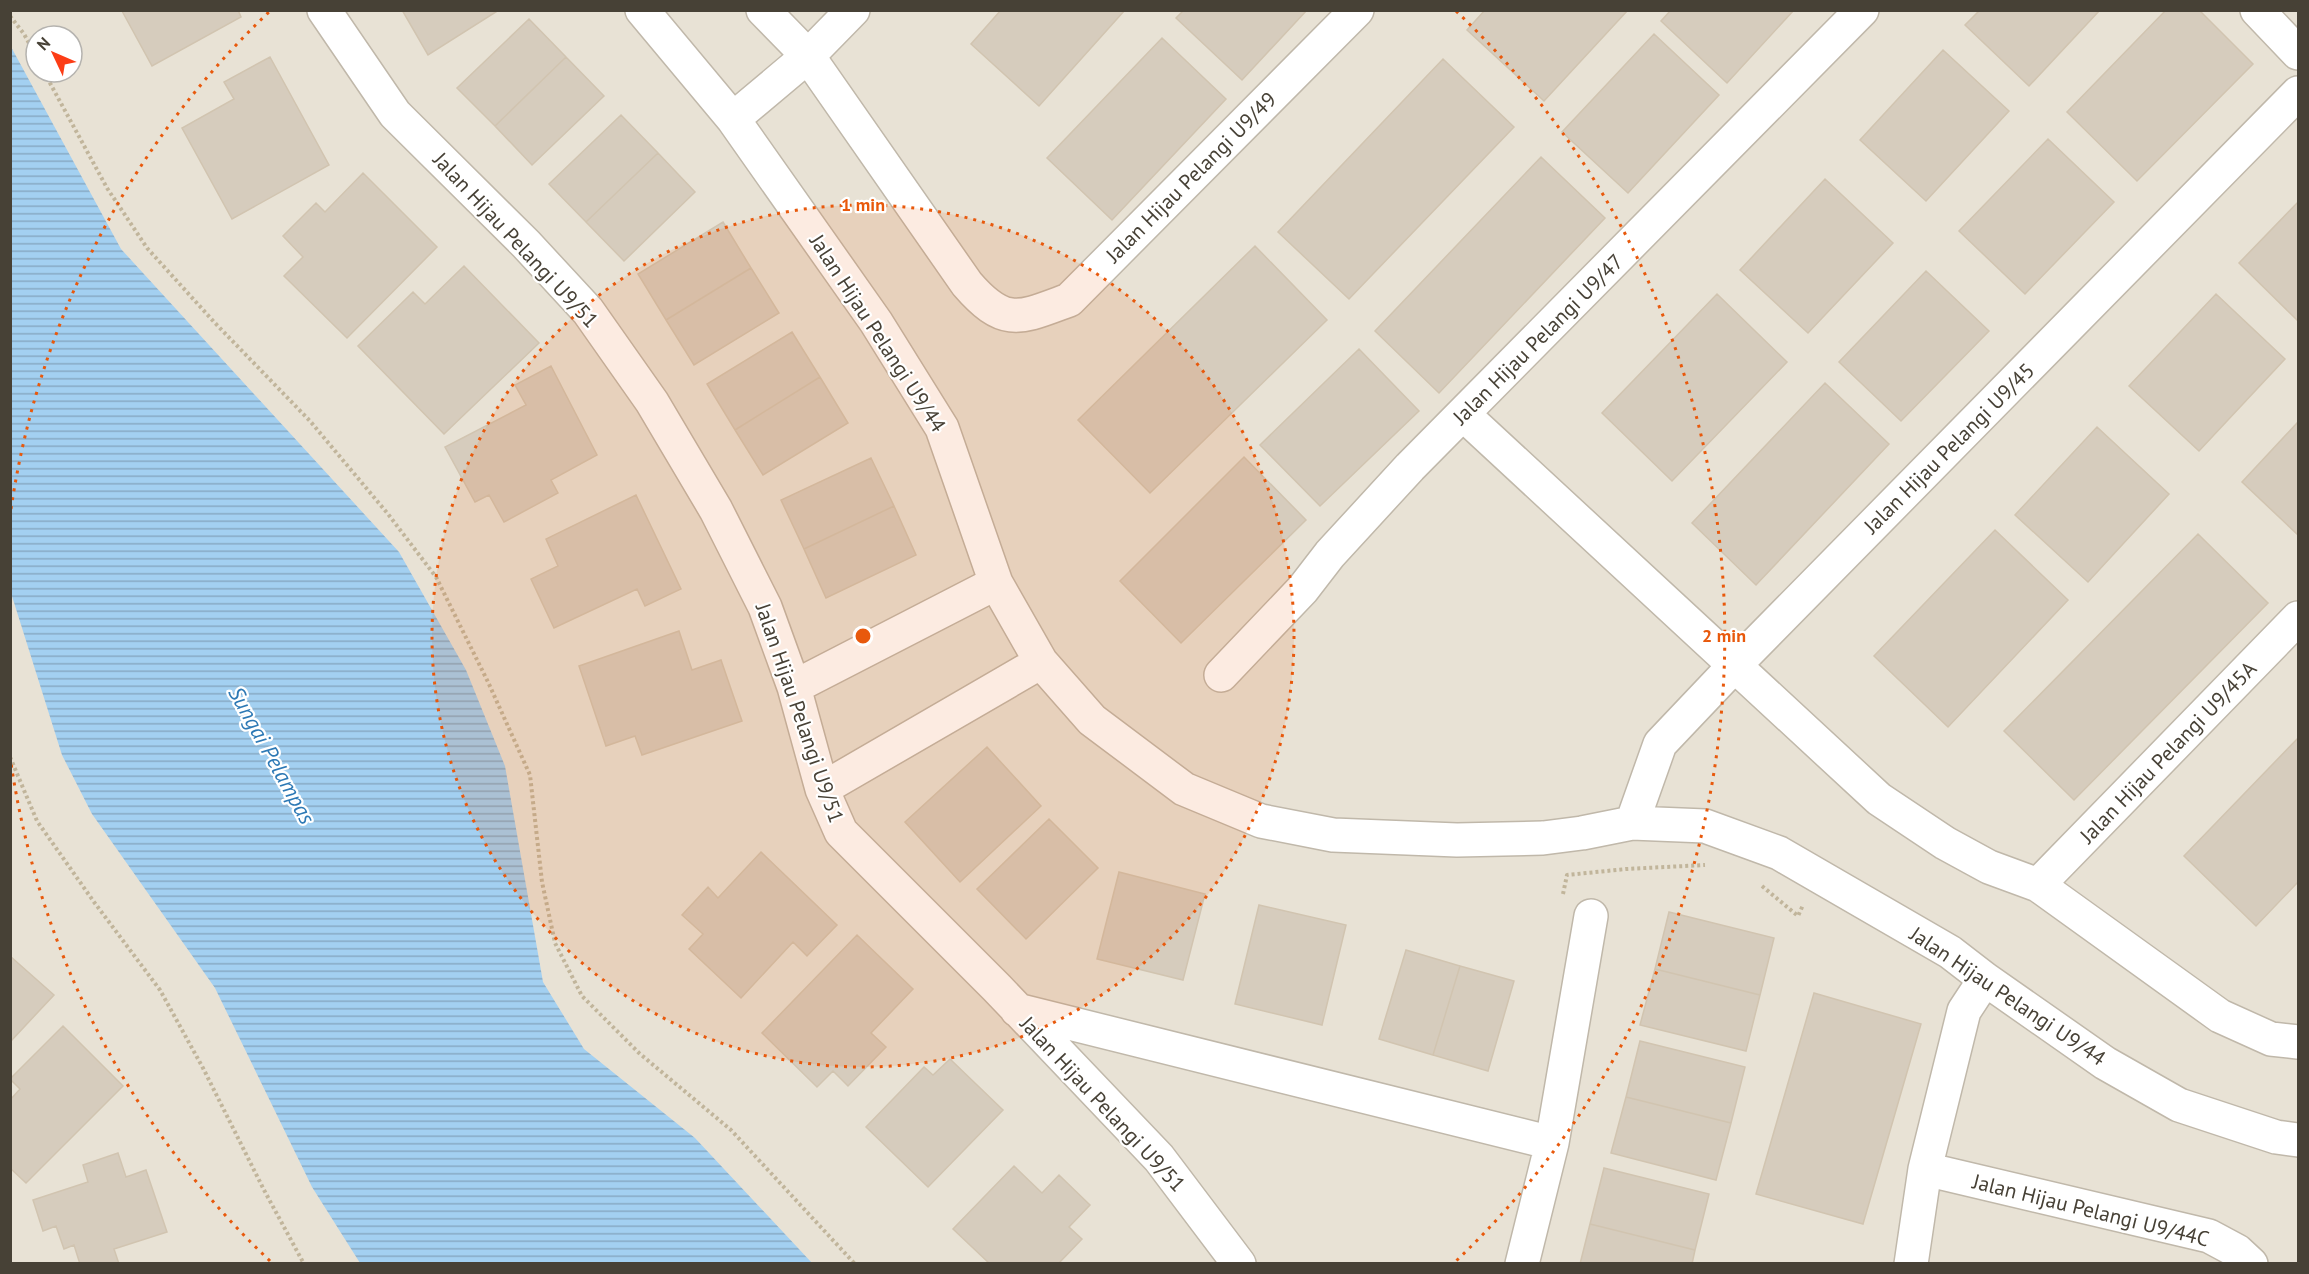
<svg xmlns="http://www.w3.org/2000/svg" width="2309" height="1274" font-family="'PT Sans',sans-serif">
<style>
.residential{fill:#e8e2d5;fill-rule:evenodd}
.water{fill:url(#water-rules)}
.building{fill:#d6ccbd;stroke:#d1c4b0;stroke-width:1.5}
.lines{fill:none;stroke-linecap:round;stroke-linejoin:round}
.minor-casing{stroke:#c0b8aa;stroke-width:36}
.path{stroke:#c1b59b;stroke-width:4;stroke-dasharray:3 3;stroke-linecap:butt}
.minor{stroke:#fff;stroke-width:33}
.ring{fill:none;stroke:#e8590c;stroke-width:3;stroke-dasharray:3 6}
.labels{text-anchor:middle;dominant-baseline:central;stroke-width:4.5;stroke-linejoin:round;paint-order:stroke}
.street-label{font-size:21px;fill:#474136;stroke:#fff}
.water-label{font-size:22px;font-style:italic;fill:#2d79b5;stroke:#fff}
.centre{fill:#e8590c;stroke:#fff;stroke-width:3}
.ring-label{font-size:18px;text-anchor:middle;font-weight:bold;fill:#e8590c;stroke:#fff;stroke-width:4.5;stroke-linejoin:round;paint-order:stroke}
</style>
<defs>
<pattern id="water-rules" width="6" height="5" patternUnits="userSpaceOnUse" patternTransform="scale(1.5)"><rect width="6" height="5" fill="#a3d0f1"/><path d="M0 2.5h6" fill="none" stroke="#87aac4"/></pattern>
</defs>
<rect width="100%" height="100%" fill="#f4f0e7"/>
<path class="residential" d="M11 11H2298V1263H11ZM36 36H72V72H36Z"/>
<path class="water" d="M10 45 121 249 399 552 466 670 505 766 543 982 584 1049 695 1138 812 1263H360L312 1187 215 988 92 814 62 755 11 593Z"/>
<path class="building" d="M123 10H238L241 17 152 66 122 11Z
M402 10H499L428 55Z
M1001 10H1125L1039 106 971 44Z
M1184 10H1307L1242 80 1176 18Z
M1485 10H1628L1544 101 1467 30Z
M1671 10H1794L1727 83 1661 21Z
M1980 10H2100L2029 86 1965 25Z
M2166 10H2199L2253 64 2137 181 2067 112Z
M529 19 566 57 495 126 457 88Z
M1654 34 1719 95 1628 193 1562 132Z
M1162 38 1226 99 1112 220 1047 158Z
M1943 50 2009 111 1926 201 1860 140Z
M270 57 329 165 232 219 182 128 234 99 224 82Z
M566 57 604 96 532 165 495 126Z
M1443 59 1514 127 1349 299 1278 232Z
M621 115 658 153 586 222 549 184Z
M2048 139 2114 202 2025 294 1959 231Z
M658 153 695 192 624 261 586 222Z
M1541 157 1605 218 1439 393 1375 331Z
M363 173 437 247 347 338 284 276 303 257 283 236 316 203 325 212Z
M1825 179 1893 243 1808 333 1740 270Z
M2298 202V321L2239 263Z
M723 222 751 268 666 320 638 274Z
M1255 246 1327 320 1150 493 1078 420Z
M464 266 539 343 444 434 358 346 413 292 425 304Z
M751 268 779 313 694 365 666 320Z
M1926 271 1989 331 1901 421 1839 362Z
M1717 294 1787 362 1672 481 1602 413Z
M2216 294 2285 359 2199 451 2129 386Z
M792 332 820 377 735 430 707 384Z
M1359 349 1419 411 1320 506 1260 445Z
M551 366 597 455 551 480 558 493 504 522 489 495 475 502 445 447 526 405 515 385Z
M820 377 848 423 763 475 735 430Z
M1825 383 1889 444 1756 585 1692 523Z
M2298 422V535L2242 482Z
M2097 427 2169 494 2088 582 2015 515Z
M1244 457 1306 520 1181 643 1120 581Z
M871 458 894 506 804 549 781 500Z
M636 495 681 589 645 606 637 589 554 628 531 579 558 566 546 539Z
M894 506 916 555 826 598 804 549Z
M1995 530 2068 600 1948 727 1874 656Z
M2198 534 2268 603 2074 800 2004 731Z
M679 631 692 670 721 660 742 721 642 755 635 736 606 746 579 666Z
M2298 738V882L2256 926 2184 856Z
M987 747 1041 806 960 882 905 822Z
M1049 819 1098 868 1026 939 977 889Z
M761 852 837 925 807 956 793 942 741 998 689 949 703 934 682 915 708 887 718 898Z
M1119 872 1205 894 1183 980 1097 959Z
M1259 905 1346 925 1322 1025 1235 1004Z
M1669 912 1774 938 1760 995 1655 969Z
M857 935 913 989 871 1033 886 1047 848 1086 833 1071 817 1087 762 1033Z
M1406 950 1460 966 1433 1055 1379 1039Z
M10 956 54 995 10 1042Z
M1460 966 1514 981 1488 1071 1433 1055Z
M1655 969 1760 995 1746 1051 1640 1025Z
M1814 993 1921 1024 1863 1224 1756 1194Z
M63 1026 123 1086 26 1183 10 1168V1100L20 1089 10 1079Z
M1640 1041 1745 1067 1731 1123 1626 1097Z
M950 1059 1003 1110 928 1187 866 1127 924 1067 933 1075Z
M1626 1097 1731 1123 1716 1180 1611 1153Z
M118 1153 126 1177 146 1170 167 1232 114 1249 119 1264H80L74 1245 64 1249 56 1226 43 1231 33 1200 88 1182 83 1165Z
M1014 1166 1042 1193 1059 1175 1090 1205 1069 1227 1082 1239 1058 1264H990L953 1229Z
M1604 1168 1709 1194 1695 1250 1590 1224Z
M1590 1224 1695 1250 1692 1264H1580Z"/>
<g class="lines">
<defs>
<path id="minor" d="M324 10 395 114 526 244 588 311 652 402 716 510 765 607 794 687 822 789 841 832 997 988 1159 1158 1239 1264
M642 10 733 119 876 322 942 428 996 583 1041 662 1092 720 1184 789 1261 821 1333 835 1457 840 1543 838 1582 833 1632 823 1705 826 1779 853 1950 952 1985 979 2105 1063 2179 1105 2276 1137 2298 1140
M763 10 808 56 967 284C1005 328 1020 318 1069 300L1357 10
M2257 10 2298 53
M733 119 808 56 853 10
M1464 415 1879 799 1945 843 1989 867 2038 885 2220 1016 2271 1039 2298 1042
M1221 675 1303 589 1330 554 1410 467 1862 10
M794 687 996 583
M822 789 1041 662
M1632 823 1660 744 1734 666 2298 93
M2038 885 2298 618
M1017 1010 1552 1143
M1925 1169 2209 1236 2237 1251 2251 1264
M1522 1264 1552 1143 1591 916
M1911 1264 1925 1169 1964 1011 1985 979"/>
</defs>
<use href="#minor" class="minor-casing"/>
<path class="path" d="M10 16 24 34 36 56
M44 72 107 188 147 248 215 323 310 421 388 514 436 577 488 682 530 775 542 882 555 943 582 996 639 1053 731 1130 855 1264
M10 757 37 821 94 902 160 990 203 1068 264 1190 304 1264
M1762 886 1798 916 1803 905
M1563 894 1567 875 1626 869 1705 865"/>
<use href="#minor" class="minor"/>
</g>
<circle cx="863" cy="636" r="431" fill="#e8590c" fill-opacity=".12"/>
<g class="ring">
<circle cx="863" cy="636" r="431"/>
<path d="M270 1261A861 861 0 0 1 11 763M11 509A861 861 0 0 1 270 11M1456 11A861 861 0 0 1 1456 1261"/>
</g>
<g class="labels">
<g class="street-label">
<text transform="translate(1191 177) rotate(-45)">Jalan Hijau Pelangi U9/49</text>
<text transform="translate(516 240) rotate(47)">Jalan Hijau Pelangi U9/51</text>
<text transform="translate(878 333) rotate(57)">Jalan Hijau Pelangi U9/44</text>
<text transform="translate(1538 339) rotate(-45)">Jalan Hijau Pelangi U9/47</text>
<text transform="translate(1949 448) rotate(-45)">Jalan Hijau Pelangi U9/45</text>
<text transform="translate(800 713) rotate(71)">Jalan Hijau Pelangi U9/51</text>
<text transform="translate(2168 752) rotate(-46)">Jalan Hijau Pelangi U9/45A</text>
<text transform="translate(2008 996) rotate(34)">Jalan Hijau Pelangi U9/44</text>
<text transform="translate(1103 1104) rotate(47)">Jalan Hijau Pelangi U9/51</text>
<text transform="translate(2091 1210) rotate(14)">Jalan Hijau Pelangi U9/44C</text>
</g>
<g class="water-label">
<text transform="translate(272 755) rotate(61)">Sungai Pelampas</text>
</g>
</g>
<circle cx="863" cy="636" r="9" class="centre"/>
<g class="ring-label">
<text x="863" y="211">1 min</text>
<text x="1724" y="642">2 min</text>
</g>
<rect width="2309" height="1274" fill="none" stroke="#474136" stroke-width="24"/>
<g transform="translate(54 54) rotate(314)"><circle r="28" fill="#ffffff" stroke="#b5b3af" stroke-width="1.5"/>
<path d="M0-4.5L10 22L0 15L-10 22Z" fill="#fc3d16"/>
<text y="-9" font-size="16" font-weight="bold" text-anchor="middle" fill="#474136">N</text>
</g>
</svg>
